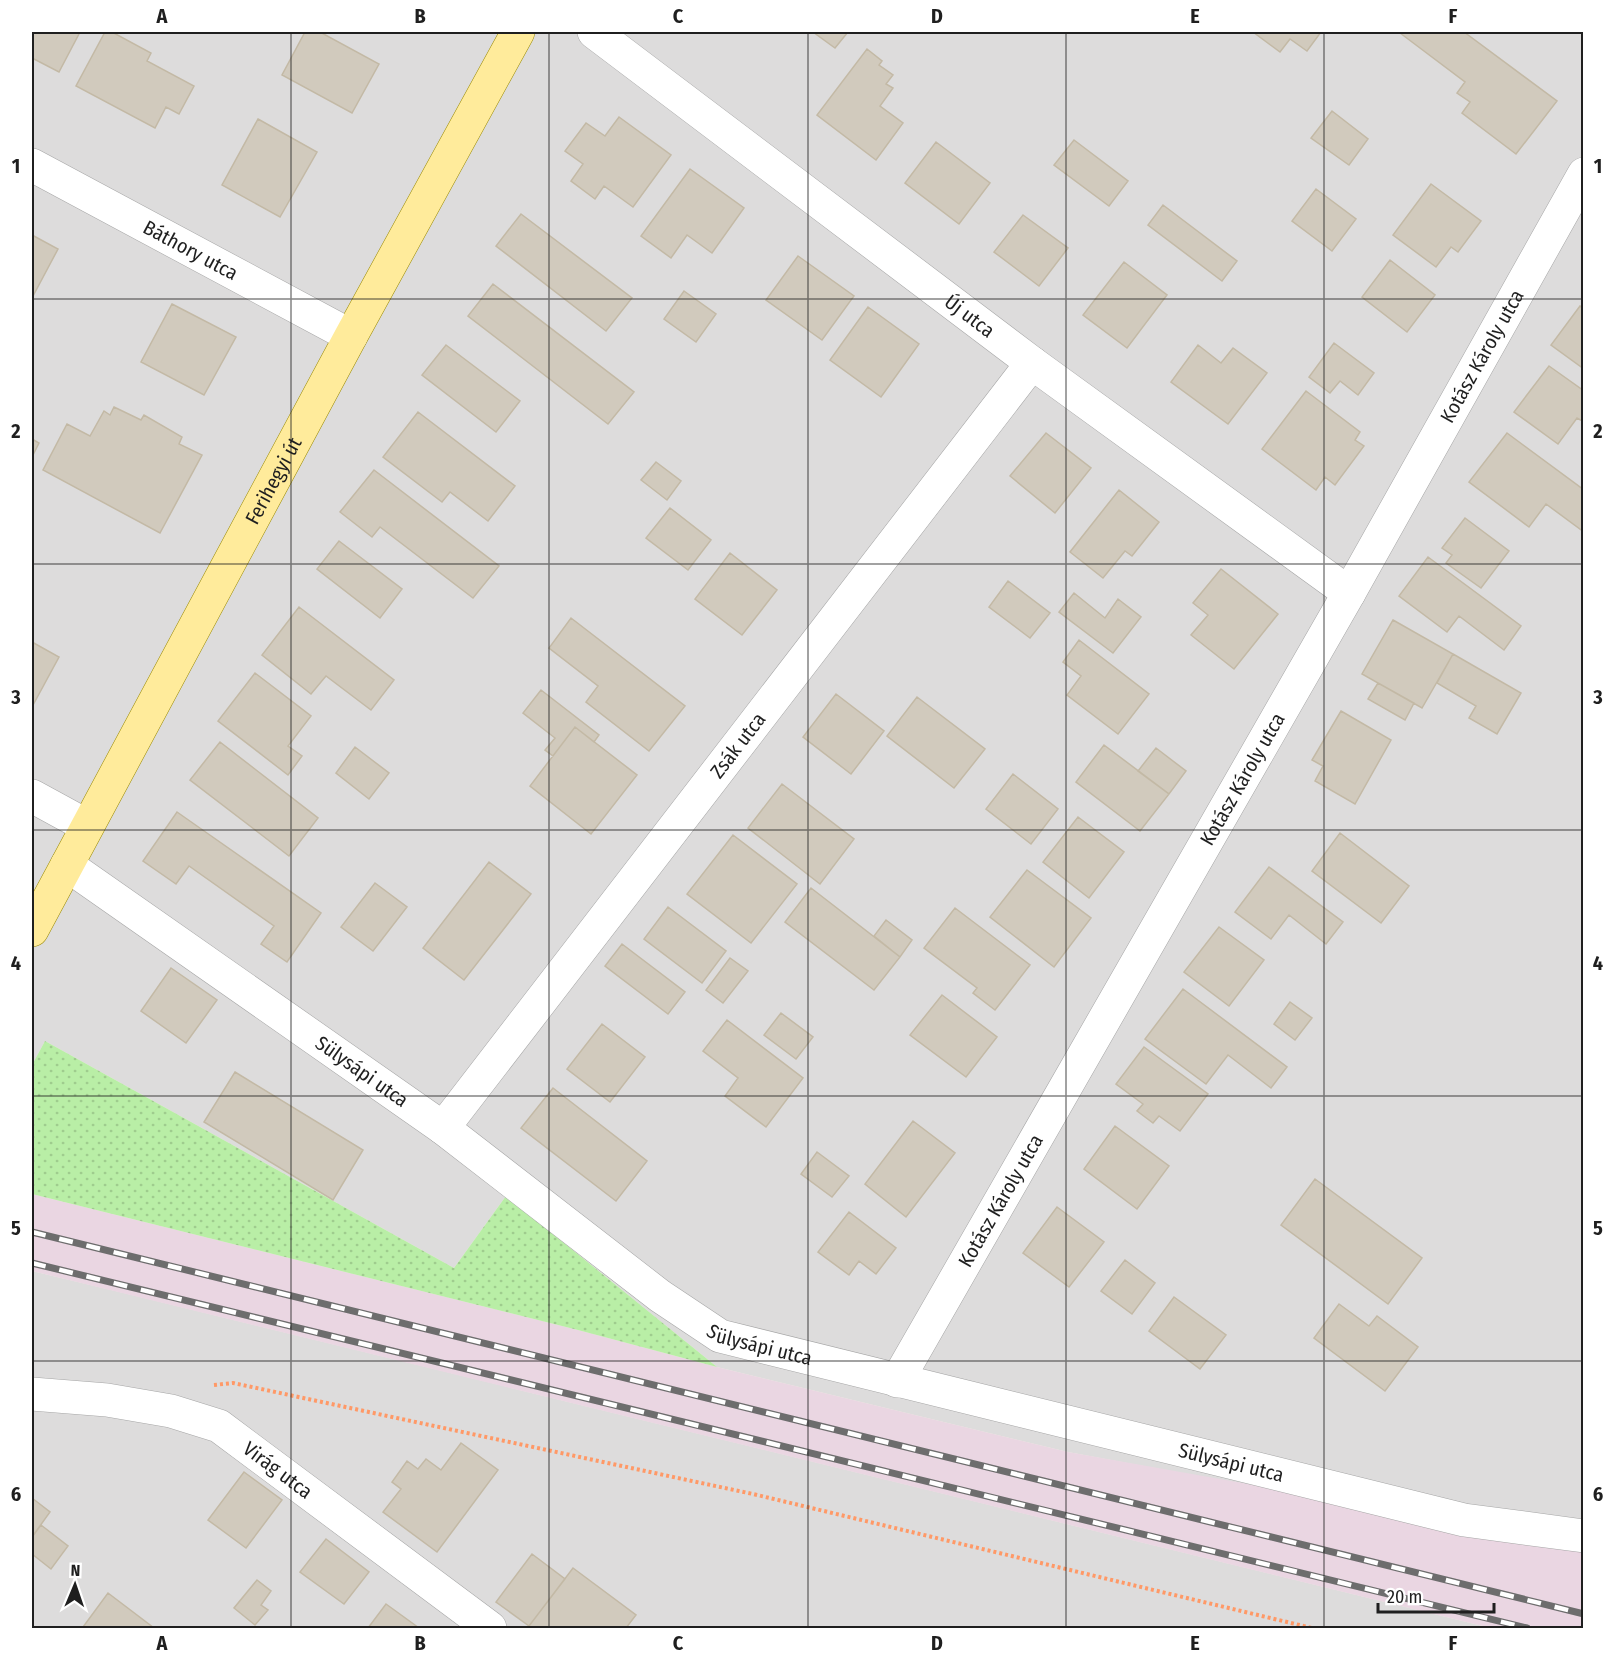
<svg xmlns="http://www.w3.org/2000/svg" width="1615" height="1660" font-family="'Fira Sans Condensed',sans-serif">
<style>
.residential{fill:#dddcdc}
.railway{fill:#ead6e2}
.grass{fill:url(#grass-dots)}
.building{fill:#d1cabd;stroke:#c3b9a5;stroke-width:1.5}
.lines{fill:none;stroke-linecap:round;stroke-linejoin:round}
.minor-casing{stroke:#a6a6a6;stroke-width:34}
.major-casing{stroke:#9a8a00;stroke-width:34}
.path{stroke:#ff9967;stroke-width:4;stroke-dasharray:3 3;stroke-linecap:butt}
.minor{stroke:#fff;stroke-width:33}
.major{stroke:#ffeb9b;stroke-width:33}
.rail-casing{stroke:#6d6d6d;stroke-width:7}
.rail{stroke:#fff;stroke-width:4.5;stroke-dasharray:14;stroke-linecap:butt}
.grid{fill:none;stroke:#1f1f1f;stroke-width:1.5;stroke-opacity:0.55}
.labels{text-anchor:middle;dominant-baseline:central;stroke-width:5;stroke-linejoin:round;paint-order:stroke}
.street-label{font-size:20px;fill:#1f1f1f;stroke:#fff}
.neatline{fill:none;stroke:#1f1f1f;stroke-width:2}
.grid-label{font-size:20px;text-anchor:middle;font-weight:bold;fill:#1f1f1f}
</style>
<defs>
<pattern id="grass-dots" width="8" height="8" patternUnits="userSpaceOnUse" patternTransform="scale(1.5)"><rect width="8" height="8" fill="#b9eea6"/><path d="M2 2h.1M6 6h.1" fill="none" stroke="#9fcc8e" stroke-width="1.8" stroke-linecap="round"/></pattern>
</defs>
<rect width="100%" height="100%" fill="#f0efe4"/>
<path class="residential" d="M32 32H1583V1548L1068 1452 717 1367 506 1196 454 1268 45 1041 32 1065Z
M32 1271 132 1295 1491 1628H32Z"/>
<path class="railway" d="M32 1194 578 1330 717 1367 1068 1452 1506 1530 1583 1548V1628H1491L32 1271Z"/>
<path class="grass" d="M45 1041 454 1268 506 1196 717 1367 578 1330 32 1194V1065Z"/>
<path class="building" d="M32 32H80L59 72 32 58Z
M105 32H112L151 53 147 61 194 86 179 114 166 107 155 128 76 86Z
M305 32H320L379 64 352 113 282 75Z
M813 32H848L835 48Z
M1253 32H1321L1307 51 1290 39 1280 52Z
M1402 32H1464L1557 101 1516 154 1462 113 1470 102 1457 93 1465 82 1400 33Z
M867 49 882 61 879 65 893 75 886 84 893 88 880 106 903 123 876 160 817 115Z
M1332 111 1368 139 1349 165 1311 138Z
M619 117 671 155 633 207 604 186 595 199 571 181 583 164 565 151 586 123 605 136Z
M258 119 317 152 280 217 222 185Z
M1074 140 1128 181 1109 206 1054 165Z
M936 142 990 183 959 224 905 183Z
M690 169 744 208 712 253 687 235 671 258 641 236Z
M1431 184 1481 221 1458 252 1451 247 1436 267 1393 235Z
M1316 189 1356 219 1332 251 1292 221Z
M1163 205 1237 261 1222 281 1148 225Z
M521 214 632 298 606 331 496 246Z
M1023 215 1068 248 1039 286 994 252Z
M32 235 58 249 32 298Z
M798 256 854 296 822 340 766 300Z
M1390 260 1435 295 1407 332 1362 297Z
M1124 262 1167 295 1127 348 1083 315Z
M493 284 634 392 608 424 468 316Z
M684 291 716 314 696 342 664 319Z
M172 304 236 337 204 395 141 362Z
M1580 306 1584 308V369L1551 345Z
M868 307 919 344 881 397 830 360Z
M1334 343 1374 373 1358 395 1340 381 1330 393 1309 377Z
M446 345 520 401 496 432 422 375Z
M1198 345 1221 363 1233 348 1267 373 1228 424 1171 382Z
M1549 366 1584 391V422L1577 418 1558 444 1514 412Z
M1306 391 1360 432 1355 440 1364 446 1335 485 1325 477 1316 490 1262 449Z
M114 407 141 420 144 415 182 437 179 444 202 455 160 533 43 470 67 424 90 436 104 411 110 415Z
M418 412 515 486 488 521 450 492 442 502 383 457Z
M1046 433 1091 468 1055 513 1010 476Z
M1507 433 1584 490V532L1546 504 1529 527 1469 482Z
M32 439 39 443 32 457Z
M656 462 681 481 667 500 641 480Z
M374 470 499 566 473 598 380 527 372 537 340 512Z
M1119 490 1159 522 1132 556 1125 551 1103 578 1070 552Z
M670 508 711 540 688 570 646 538Z
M1465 518 1509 551 1481 588 1446 563 1452 555 1442 548Z
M339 541 402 589 380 618 317 569Z
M730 553 777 590 742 635 695 599Z
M1428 557 1521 626 1504 650 1459 616 1447 632 1399 596Z
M1221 569 1278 614 1234 669 1191 635 1208 615 1193 603Z
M1008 581 1050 613 1030 638 989 607Z
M1074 593 1105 618 1118 599 1141 617 1113 653 1059 612Z
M299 607 394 680 371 710 326 676 311 694 262 655Z
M571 618 685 706 649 751 586 702 598 686 549 648Z
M1393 620 1453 654 1422 708 1362 674Z
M1079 640 1149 694 1118 734 1067 695 1081 676 1063 662Z
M32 642 59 657 32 707Z
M1453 654 1521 693 1497 734 1469 718 1476 706 1437 683Z
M255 673 311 716 288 746 302 756 288 775 218 721Z
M1378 683 1414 703 1405 720 1368 699Z
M541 690 599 735 594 742 575 727 553 756 545 750 555 738 523 713Z
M836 694 884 731 851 774 803 737Z
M917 697 985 749 954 788 887 736Z
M1341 711 1391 740 1355 804 1315 781 1323 766 1312 760Z
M575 727 637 775 591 834 530 786Z
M220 742 318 818 289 856 190 780Z
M1104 745 1169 794 1140 831 1076 782Z
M355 747 389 773 369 799 336 773Z
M1156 748 1186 771 1169 794 1138 771Z
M1013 774 1058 809 1031 844 986 809Z
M782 784 854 839 820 884 748 828Z
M177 812 321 913 287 962 261 944 274 926 189 866 176 884 143 861Z
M1078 817 1124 852 1089 898 1043 862Z
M1340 833 1409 886 1381 923 1312 871Z
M733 835 797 884 751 943 687 894Z
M489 862 531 894 464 980 423 948Z
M1269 867 1343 922 1326 944 1289 915 1271 939 1235 912Z
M1027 870 1091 918 1054 967 990 917Z
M375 883 407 907 373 951 341 927Z
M811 888 900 957 874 990 785 922Z
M668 907 726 951 702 983 644 939Z
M955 908 1030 965 995 1010 973 993 977 988 924 948Z
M886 920 912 940 900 957 874 936Z
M1219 927 1264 960 1229 1006 1184 972Z
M622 944 685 992 668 1014 605 966Z
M730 958 748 971 723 1003 706 990Z
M171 968 217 1000 186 1043 141 1011Z
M1183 989 1287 1067 1271 1088 1228 1055 1206 1084 1145 1039Z
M942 995 997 1037 966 1077 910 1035Z
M1290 1002 1312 1018 1295 1040 1274 1024Z
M781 1013 813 1037 796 1059 764 1035Z
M727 1020 803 1078 766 1127 725 1096 738 1078 703 1051Z
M602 1024 645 1057 610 1102 567 1069Z
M1144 1047 1208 1094 1180 1131 1159 1116 1153 1123 1137 1111 1143 1104 1116 1084Z
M235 1072 363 1150 333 1200 204 1122Z
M553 1088 647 1161 616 1201 521 1128Z
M913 1121 955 1153 906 1217 865 1184Z
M1115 1126 1169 1166 1137 1209 1084 1169Z
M817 1152 849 1176 832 1197 801 1174Z
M1315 1179 1422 1258 1388 1304 1281 1225Z
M1057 1207 1104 1242 1069 1287 1023 1253Z
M849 1212 896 1248 876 1274 859 1261 849 1275 818 1252Z
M1125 1260 1155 1283 1132 1314 1101 1291Z
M1174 1297 1226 1335 1200 1369 1149 1331Z
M1339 1304 1369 1326 1377 1316 1418 1347 1385 1391 1314 1338Z
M461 1443 498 1470 437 1552 383 1512 401 1489 392 1482 407 1461 418 1469 426 1459 441 1470Z
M244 1472 282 1500 246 1548 208 1520Z
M32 1498 50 1512 32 1537Z
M41 1525 68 1546 51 1569 32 1554V1537Z
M326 1539 369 1572 344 1604 300 1572Z
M532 1554 565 1579 529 1626 496 1602Z
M573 1568 636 1615 626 1628H532L529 1626Z
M257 1580 271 1591 261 1605 268 1610 255 1625 234 1608Z
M108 1593 154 1628 83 1627Z
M386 1604 419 1628H368Z"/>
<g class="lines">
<defs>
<g id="minor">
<path id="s1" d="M594 32 1032 363 1349 593"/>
<path id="s2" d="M32 165 351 336"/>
<path d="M32 796 87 826"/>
<path id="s3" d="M67 865 443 1128 660 1296 720 1336 1464 1520 1584 1536"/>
<path id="s4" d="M443 1128 1032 363"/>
<path id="s5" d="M897 1381 1349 593 1584 174"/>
<path id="s6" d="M32 1394 107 1400 171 1411 219 1426 490 1628"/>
</g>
<g id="major">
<path id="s7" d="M32 930 351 336 518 32"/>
</g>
</defs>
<use href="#minor" class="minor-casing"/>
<use href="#major" class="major-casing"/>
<path class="path" d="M214 1385 233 1383 753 1494 1312 1628"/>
<use href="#minor" class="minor"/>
<use href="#major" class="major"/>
<defs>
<path id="rail" d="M32 1232 1584 1614
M32 1263 1527 1628"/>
</defs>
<use href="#rail" class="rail-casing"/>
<use href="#rail" class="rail"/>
</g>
<path class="grid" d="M291 32V1628M549 32V1628M808 32V1628M1066 32V1628M1324 32V1628M32 299H1584M32 564H1584M32 830H1584M32 1096H1584M32 1361H1584"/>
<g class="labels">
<g class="street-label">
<text stroke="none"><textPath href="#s2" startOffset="180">Báthory utca</textPath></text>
<text stroke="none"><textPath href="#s1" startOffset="471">Új utca</textPath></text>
<text stroke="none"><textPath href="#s5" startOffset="1180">Kotász Károly utca</textPath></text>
<text stroke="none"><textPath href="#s7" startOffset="510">Ferihegyi út</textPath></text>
<text stroke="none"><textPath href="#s4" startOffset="483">Zsák utca</textPath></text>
<text stroke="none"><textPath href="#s5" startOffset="694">Kotász Károly utca</textPath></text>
<text stroke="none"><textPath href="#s3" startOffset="360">Sülysápi utca</textPath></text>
<text stroke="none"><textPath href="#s5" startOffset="208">Kotász Károly utca</textPath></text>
<text stroke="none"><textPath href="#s3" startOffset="846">Sülysápi utca</textPath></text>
<text stroke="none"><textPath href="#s3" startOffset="1332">Sülysápi utca</textPath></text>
<text stroke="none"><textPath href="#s6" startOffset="264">Virág utca</textPath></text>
</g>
</g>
<rect width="1615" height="1660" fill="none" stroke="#ffffff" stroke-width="66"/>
<g transform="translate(75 1585) rotate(2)" stroke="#ffffff" stroke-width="4.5" paint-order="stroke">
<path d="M0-4.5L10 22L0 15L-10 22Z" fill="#1f1f1f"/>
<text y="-9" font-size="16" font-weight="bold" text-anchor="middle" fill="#1f1f1f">N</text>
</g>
<path d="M1378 1603v9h116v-9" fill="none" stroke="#1f1f1f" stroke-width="3"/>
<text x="1387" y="1603" font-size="18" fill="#1f1f1f" stroke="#ffffff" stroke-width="4.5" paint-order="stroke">20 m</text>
<rect x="33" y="33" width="1549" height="1594" class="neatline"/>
<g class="grid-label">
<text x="162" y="23">A</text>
<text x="420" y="23">B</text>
<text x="678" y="23">C</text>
<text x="937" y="23">D</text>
<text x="1195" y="23">E</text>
<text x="1453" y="23">F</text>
<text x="16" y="173">1</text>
<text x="1598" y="173">1</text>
<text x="16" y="438">2</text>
<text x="1598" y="438">2</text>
<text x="16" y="704">3</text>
<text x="1598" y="704">3</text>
<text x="16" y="970">4</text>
<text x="1598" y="970">4</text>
<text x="16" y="1235">5</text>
<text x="1598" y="1235">5</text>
<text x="16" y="1501">6</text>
<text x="1598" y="1501">6</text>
<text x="162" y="1650">A</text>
<text x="420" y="1650">B</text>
<text x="678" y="1650">C</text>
<text x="937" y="1650">D</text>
<text x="1195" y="1650">E</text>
<text x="1453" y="1650">F</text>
</g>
</svg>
